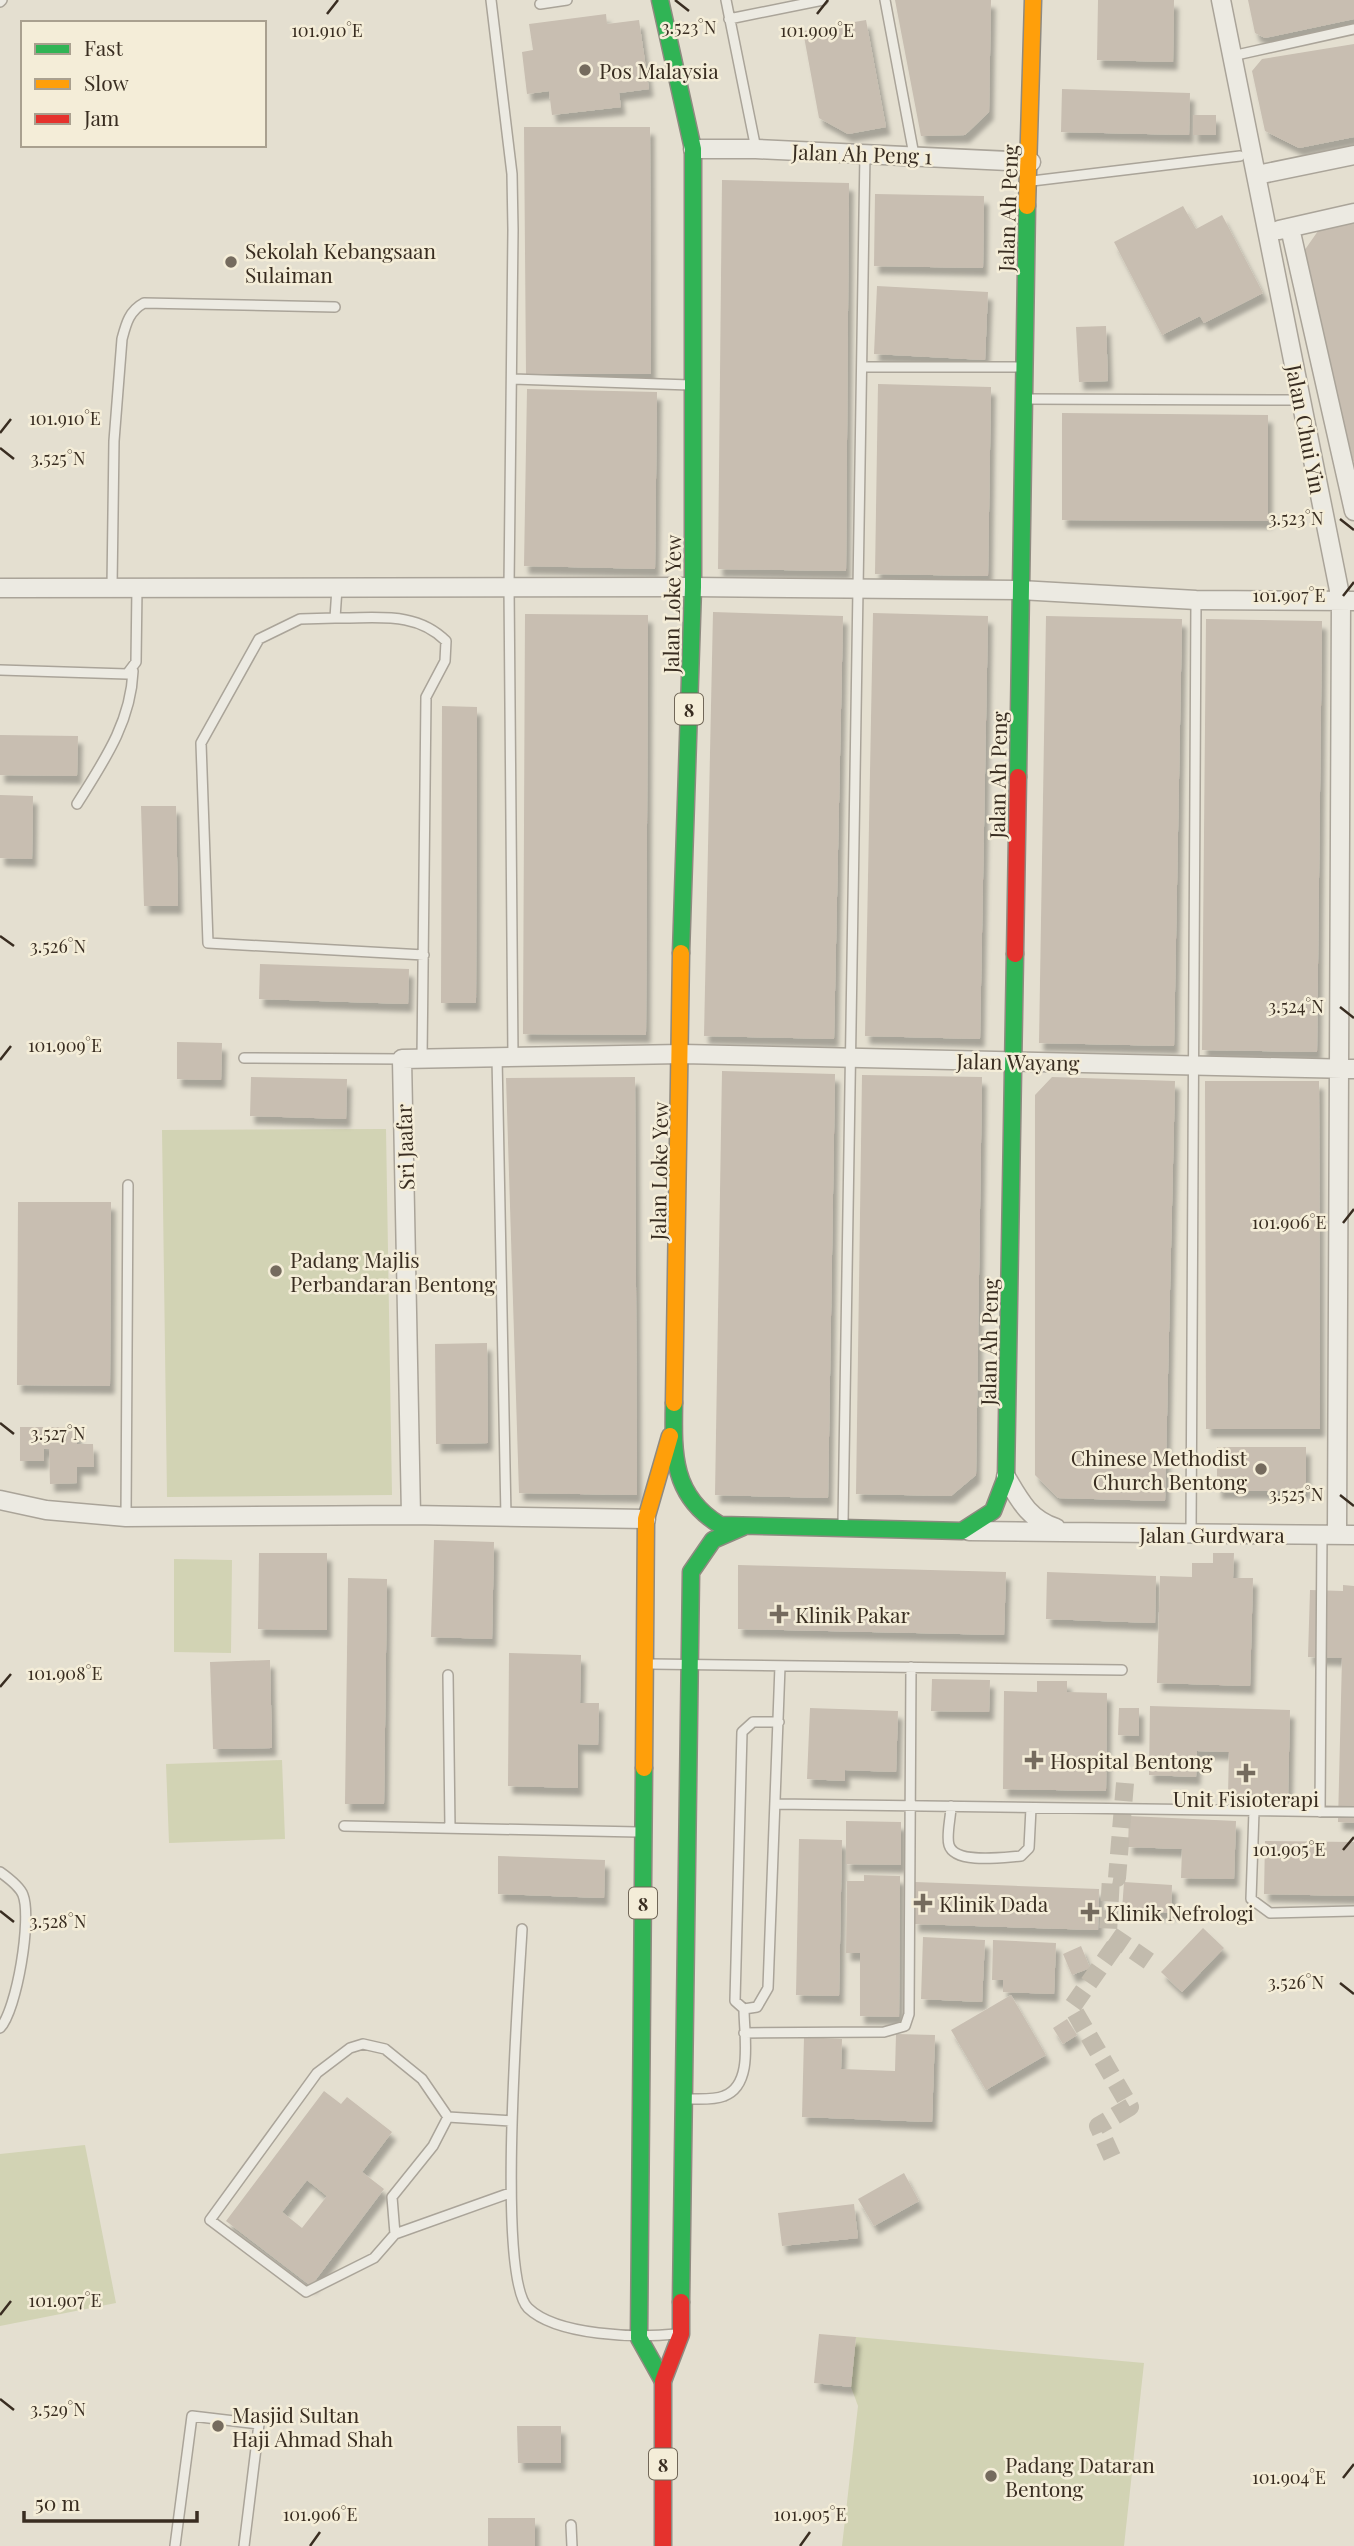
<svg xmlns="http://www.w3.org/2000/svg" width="1354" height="2546" font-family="'Playfair Display',serif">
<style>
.green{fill:#d2d3b4}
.building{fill:#c8beb1;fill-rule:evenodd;filter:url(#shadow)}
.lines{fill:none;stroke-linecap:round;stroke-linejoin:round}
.street-tunnel{stroke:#c2bbad;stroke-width:18;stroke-dasharray:18 9;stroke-linecap:butt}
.lane-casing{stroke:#aaa499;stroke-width:12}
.street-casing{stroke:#aaa499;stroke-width:21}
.fast-casing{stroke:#8f8a80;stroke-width:19}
.slow-casing{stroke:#8f8a80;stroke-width:19}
.jam-casing{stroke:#8f8a80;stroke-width:19}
.lane{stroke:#eceae2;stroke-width:9}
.street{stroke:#eceae2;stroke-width:18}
.fast{stroke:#30b455;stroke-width:16}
.slow{stroke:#ff9f0a;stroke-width:16}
.jam{stroke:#e5322d;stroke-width:16}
.ticks{fill:none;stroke:#392d21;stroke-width:2.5}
.poi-dot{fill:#756b5e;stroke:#f4edd8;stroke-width:2.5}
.labels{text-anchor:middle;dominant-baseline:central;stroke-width:5;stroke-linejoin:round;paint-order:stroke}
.shield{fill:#f4edd8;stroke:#716758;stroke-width:2}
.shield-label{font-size:19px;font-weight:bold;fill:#392d21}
.poi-label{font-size:21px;fill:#392d21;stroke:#f4edd8;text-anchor:start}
.street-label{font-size:21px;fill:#392d21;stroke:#f4edd8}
.ticks-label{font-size:18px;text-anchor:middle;fill:#392d21;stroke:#f4edd8;stroke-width:5;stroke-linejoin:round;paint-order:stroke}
</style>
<defs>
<filter id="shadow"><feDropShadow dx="4.5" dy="8" stdDeviation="2" flood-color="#0004"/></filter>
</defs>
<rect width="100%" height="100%" fill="#e4dfd0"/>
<path class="green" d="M386 1129 392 1495 167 1497 162 1130Z
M174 1559 232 1560 231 1653 174 1652Z
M282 1760 285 1839 169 1843 166 1764Z
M85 2145 116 2303 0 2326V2154Z
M856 2337 1144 2363 1124 2546H842L858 2406 851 2387Z"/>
<path class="building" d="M895 0H991L989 112 965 135 921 136Z
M1098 0H1174L1173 62 1097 60Z
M1248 0H1354V19L1265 38 1255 33Z
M606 14 607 24 639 20 649 89 619 93 621 107 552 115 549 91 527 94 522 52 533 50 529 24Z
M866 20 886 127 848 134 819 118 803 31Z
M1354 44V137L1299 148 1265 131 1252 71 1262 59Z
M1062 89 1190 93 1189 135 1061 132Z
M1193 115H1216V135H1193Z
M524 127H650L651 374H526Z
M722 180 849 183 846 571 718 569Z
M875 194 984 196 983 268 874 266Z
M1183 206 1196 229 1222 215 1263 293 1204 323 1200 316 1162 335 1114 242Z
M1354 223V461H1353L1304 251 1318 231Z
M877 286 988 292 985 360 874 354Z
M1106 326 1108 381 1079 382 1076 327Z
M878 384 991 387 988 576 875 574Z
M527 389 657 392 655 569 524 566Z
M1062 413 1268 415V521L1062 520Z
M713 612 843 616 834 1039 704 1036Z
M873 613 988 616 980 1039 865 1036Z
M525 614 648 615 646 1035 523 1034Z
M1046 616 1182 619 1174 1046 1039 1043Z
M1206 619 1322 621 1317 1052 1202 1050Z
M442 706 477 707 476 1003H441Z
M0 735 78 736 77 776 0 775Z
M0 795 33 796 32 859 0 858Z
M141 806H176L178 906H144Z
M260 964 409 969 408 1004 259 999Z
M177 1042 222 1043 221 1080 177 1079Z
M722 1071 835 1074 828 1498 715 1495Z
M862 1075 982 1077 976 1475 951 1496 856 1494Z
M251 1077 347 1079 346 1119 250 1116Z
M635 1077 637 1495 519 1493 506 1078Z
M1052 1077 1175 1081 1165 1501 1058 1498 1035 1475V1095Z
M1205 1081H1319L1320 1429H1206Z
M18 1202H111L110 1386 17 1385Z
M487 1343 488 1443 436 1444 435 1344Z
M20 1427H43V1441L48 1440V1427H77V1444H93L94 1467H77V1483L50 1484 49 1449H44V1461H20Z
M1217 1447H1306V1491H1217Z
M434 1540 494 1542 492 1639 431 1637Z
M259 1553H327V1630L258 1629Z
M1213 1553H1234L1233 1578H1253L1250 1686 1157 1683 1160 1576 1192 1577V1563H1213Z
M738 1565 1006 1572 1004 1635 738 1629Z
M1047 1572 1156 1576 1155 1623 1046 1619Z
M348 1578 387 1579 384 1804H345Z
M1343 1585 1354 1586V1823L1338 1822 1342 1658 1308 1657 1310 1590 1343 1591Z
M509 1653 581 1655 580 1703H599L598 1745 578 1744V1788L508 1786Z
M270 1660 272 1748 213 1749 210 1662Z
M932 1679 990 1680 989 1712 931 1711Z
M1037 1681H1067V1692L1107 1693 1106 1791 1003 1789 1004 1691 1037 1692Z
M1150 1706 1290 1710 1288 1796 1228 1794 1229 1752 1197 1751 1196 1777 1149 1775Z
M810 1708 898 1711 896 1772 845 1770V1781L807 1779Z
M1119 1708H1139V1736L1118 1735Z
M1129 1816 1236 1821 1234 1879 1181 1878 1182 1849 1128 1847Z
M846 1821 901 1822V1865L846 1864Z
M799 1839 842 1840 839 1996 796 1995Z
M1265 1841 1354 1842V1896L1264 1894Z
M498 1856 605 1860 604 1898 498 1894Z
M864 1875 900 1876 899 2017 860 2016V1953H846L847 1881H864Z
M915 1882 1099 1889 1098 1930 914 1924Z
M1124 1882 1172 1885 1171 1913 1122 1910Z
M1203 1928 1224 1948 1182 1992 1161 1972Z
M923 1937 985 1940 982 2002 921 1999Z
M993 1940 1056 1943 1054 1994 1003 1992V1980H992Z
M1081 1946 1090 1968 1072 1975 1063 1954Z
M1011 1995 1046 2055 986 2090 951 2030Z
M1067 2019 1077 2035 1063 2044 1053 2028Z
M896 2034 935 2035 932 2122 802 2117 804 2037 842 2039 841 2069 895 2071Z
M324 2091 341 2104 347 2097 392 2132 362 2172 384 2189 311 2286 226 2221ZM307 2180 327 2196 302 2228 282 2212Z
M904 2173 919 2201 874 2226 858 2199Z
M854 2204 858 2238 782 2246 778 2213Z
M819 2334 856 2337 851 2387 814 2383Z
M517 2426H561V2463H518Z
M488 2518H535V2546H488Z"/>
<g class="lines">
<path class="street-tunnel" d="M1125 1783 1117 1878 1111 1877 1108 1933 1156 1966
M1112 2157 1098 2126 1130 2107 1072 2007 1119 1940"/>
<defs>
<path id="lane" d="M491 0 512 174 513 230 509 586 513 1057
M726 0 756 149
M885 0 914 155
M0 2 2 0
M540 4 567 0
M729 19 823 0
M1232 56 1354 29
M1032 181 1240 156
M862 367H1018
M513 379 690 385
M1027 399 1302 400
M112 587 114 441 122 339C126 324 129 311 144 303L335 307
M337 588 335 618 300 619 259 639 201 743 208 943 424 955
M335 618C375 619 415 610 446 641L445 661 426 697 422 1059
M0 670 127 674 136 662 137 588
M77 804C104 761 131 722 133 671
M497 1057 506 1517
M244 1058 402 1059
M126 1517 128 1185
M843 1523 865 153
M1191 1533 1196 600
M650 1664 1122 1670
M448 1675 450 1828
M776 1804 1354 1812
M951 1806C951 1817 946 1835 949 1845 955 1865 1005 1857 1021 1856L1029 1848 1031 1808
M1254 1811 1251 1899 1270 1913 1354 1911
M1320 1812 1322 1534
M344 1826 638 1832
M0 1872C7 1877 20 1887 23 1895 32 1918 17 2010 0 2028
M522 1929C519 1987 496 2276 528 2308 557 2336 637 2338 676 2334
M744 2009 757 2007 768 1988 780 1666
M744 2033 884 2032 905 2026 909 2014 911 1667
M690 2099C700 2099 714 2100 724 2096 754 2085 744 2036 744 2009L735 2001 742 1732 753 1722H779
M510 2193 395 2234 374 2258 306 2292 210 2220 317 2073 350 2048 363 2044 385 2049 422 2079 448 2117 512 2121
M395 2234 392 2197 433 2146 448 2117
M571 2525 572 2546
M175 2546 192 2416 259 2424 244 2546"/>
<path id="street" d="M1221 0 1341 600 1337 1535
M693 149H756L1031 162
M1257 175 1354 155
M1290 228 1354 511
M1279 230 1354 213
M0 588 693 587 1020 590 1196 600 1354 601
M1006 1477C1020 1501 1029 1519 1056 1528
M0 1500 46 1510 126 1517 411 1515 646 1519
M411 1515 402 1059 682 1054 1354 1069
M969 1531 1354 1535"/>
<path id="fast" d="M660 0 693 149V587L681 953
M1018 777 1027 206
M674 1403C673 1454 672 1496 720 1525L962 1531 993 1511 1006 1477 1015 954
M644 1768 639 2338 663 2381
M681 2302 691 1572 713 1540 743 1527"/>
<path id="slow" d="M1027 206 1033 0
M674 1403 681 953
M644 1768 646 1519 670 1436"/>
<path id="jam" d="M1015 954 1018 777
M663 2546V2381L681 2334V2302"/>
</defs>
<use href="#lane" class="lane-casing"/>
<use href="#street" class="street-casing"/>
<use href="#fast" class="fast-casing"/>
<use href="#slow" class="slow-casing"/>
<use href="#jam" class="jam-casing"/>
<use href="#lane" class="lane"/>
<use href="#street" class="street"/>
<use href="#fast" class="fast"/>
<use href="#slow" class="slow"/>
<use href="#jam" class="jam"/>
</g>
<path class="ticks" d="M675 0 689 11M327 14 338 0M817 14 828 0M0 433 11 419M0 448 14 459M1340 519 1354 530M1343 596 1354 582M0 936 14 946M1340 1007 1354 1018M0 1060 11 1046M1343 1223 1354 1209M0 1423 14 1434M1340 1495 1354 1506M0 1687 11 1674M1343 1850 1354 1837M0 1911 14 1922M1340 1983 1354 1994M0 2315 11 2301M0 2399 14 2410M1343 2478 1354 2464M310 2546 320 2532M800 2546 810 2532"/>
<g class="poi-dot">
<circle cx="585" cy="70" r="7"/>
<circle cx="231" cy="262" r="7"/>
<circle cx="276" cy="1271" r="7"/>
<circle cx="1261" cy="1469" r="7"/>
<path d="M775.5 1603.5h7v7h7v7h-7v7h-7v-7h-7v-7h7z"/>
<path d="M1030.5 1749.5h7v7h7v7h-7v7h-7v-7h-7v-7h7z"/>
<path d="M1242.5 1762.5h7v7h7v7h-7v7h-7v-7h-7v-7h7z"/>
<path d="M919.5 1892.5h7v7h7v7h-7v7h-7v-7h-7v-7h7z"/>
<path d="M1086.5 1901.5h7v7h7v7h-7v7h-7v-7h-7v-7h7z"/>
<circle cx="218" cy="2426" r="7"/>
<circle cx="991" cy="2476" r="7"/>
</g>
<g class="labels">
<g class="shield">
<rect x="675" y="693.5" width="28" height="31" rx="5"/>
<rect x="629" y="1887.5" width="28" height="31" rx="5"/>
<rect x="649" y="2448.5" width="28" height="31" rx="5"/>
</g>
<g class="shield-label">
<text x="689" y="709">8</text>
<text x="643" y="1903">8</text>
<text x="663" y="2464">8</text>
</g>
<g class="poi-label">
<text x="599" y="70">Pos Malaysia</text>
<text x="245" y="250">Sekolah Kebangsaan<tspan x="245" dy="24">Sulaiman</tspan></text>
<text x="290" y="1259">Padang Majlis<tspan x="290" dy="24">Perbandaran Bentong</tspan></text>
<text x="1247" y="1457" text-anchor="end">Chinese Methodist<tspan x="1247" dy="24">Church Bentong</tspan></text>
<text x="795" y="1614">Klinik Pakar</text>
<text x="1050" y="1760">Hospital Bentong</text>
<text x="1246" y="1798" text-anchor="middle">Unit Fisioterapi</text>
<text x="939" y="1903">Klinik Dada</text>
<text x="1106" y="1912">Klinik Nefrologi</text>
<text x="232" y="2414">Masjid Sultan<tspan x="232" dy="24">Haji Ahmad Shah</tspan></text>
<text x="1005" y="2464">Padang Dataran<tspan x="1005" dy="24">Bentong</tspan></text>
</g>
<g class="street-label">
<text transform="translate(862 153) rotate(2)">Jalan Ah Peng 1</text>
<text transform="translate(1007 208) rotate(-88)">Jalan Ah Peng</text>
<text transform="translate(1307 429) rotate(79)">Jalan Chui Yin</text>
<text transform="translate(671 604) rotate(-89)">Jalan Loke Yew</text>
<text transform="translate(997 775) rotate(-89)">Jalan Ah Peng</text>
<text transform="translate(1018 1061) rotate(1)">Jalan Wayang</text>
<text transform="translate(404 1147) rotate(-92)">Sri Jaafar</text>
<text transform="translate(658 1171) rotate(-89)">Jalan Loke Yew</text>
<text transform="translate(988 1342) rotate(-89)">Jalan Ah Peng</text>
<text x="1212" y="1534">Jalan Gurdwara</text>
</g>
</g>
<g class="ticks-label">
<text x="689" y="34">3.523°N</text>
<text x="327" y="37">101.910°E</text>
<text x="817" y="37">101.909°E</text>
<text x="65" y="425">101.910°E</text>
<text x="58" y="465">3.525°N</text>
<text x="1296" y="525">3.523°N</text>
<text x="1289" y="602">101.907°E</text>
<text x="58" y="953">3.526°N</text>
<text x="1296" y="1013">3.524°N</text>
<text x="65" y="1052">101.909°E</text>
<text x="1289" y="1229">101.906°E</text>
<text x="58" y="1440">3.527°N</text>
<text x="1296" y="1501">3.525°N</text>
<text x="65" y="1680">101.908°E</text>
<text x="1289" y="1856">101.905°E</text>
<text x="58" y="1928">3.528°N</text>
<text x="1296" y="1989">3.526°N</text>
<text x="65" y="2307">101.907°E</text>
<text x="58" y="2416">3.529°N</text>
<text x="1289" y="2484">101.904°E</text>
<text x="320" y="2521">101.906°E</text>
<text x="810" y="2521">101.905°E</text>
</g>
<rect x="21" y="21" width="245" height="126" fill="#f4edd8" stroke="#a9a08f" stroke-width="2"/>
<rect x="35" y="44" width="35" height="10" fill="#30b455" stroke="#a9a08f" stroke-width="2"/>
<text x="84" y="56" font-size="21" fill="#392d21">Fast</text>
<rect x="35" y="79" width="35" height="10" fill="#ff9f0a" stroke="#a9a08f" stroke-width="2"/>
<text x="84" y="91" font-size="21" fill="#392d21">Slow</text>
<rect x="35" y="114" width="35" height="10" fill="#e5322d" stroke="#a9a08f" stroke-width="2"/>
<text x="84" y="126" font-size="21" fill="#392d21">Jam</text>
<path d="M24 2511v10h173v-10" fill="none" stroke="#392d21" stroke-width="3.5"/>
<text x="35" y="2511" font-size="21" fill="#392d21" stroke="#f4edd8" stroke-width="5" paint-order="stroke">50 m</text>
</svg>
